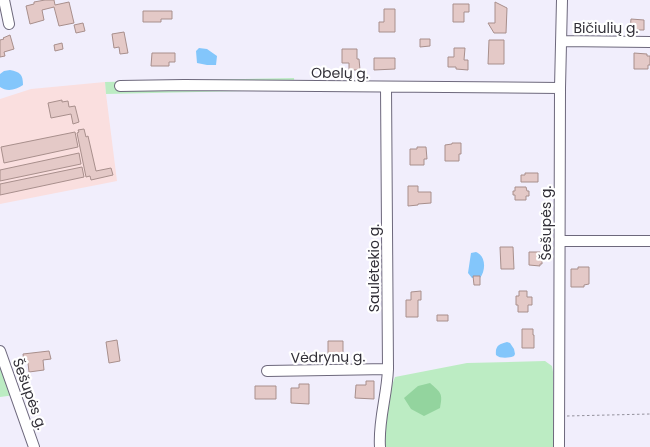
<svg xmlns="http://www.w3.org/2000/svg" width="650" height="447" font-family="Poppins,sans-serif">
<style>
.industrial{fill:#fadfdf}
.green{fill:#bcecc3}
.forest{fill:#93d49e}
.water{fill:#83c6fb}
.building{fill:#e4c9c7;stroke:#a88f8c}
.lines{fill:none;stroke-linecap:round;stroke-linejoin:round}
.minor-casing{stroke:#6d687c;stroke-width:12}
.path{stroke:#94919c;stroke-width:1;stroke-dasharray:2.5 2.5;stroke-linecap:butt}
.minor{stroke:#fff;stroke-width:10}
.labels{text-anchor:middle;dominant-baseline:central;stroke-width:4.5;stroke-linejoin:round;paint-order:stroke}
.street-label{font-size:14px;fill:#312f37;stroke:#fff}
</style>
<rect width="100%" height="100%" fill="#f1eefc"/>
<path class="industrial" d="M105 82 106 94 117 181 0 204V99L31 89Z"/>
<path class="green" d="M294 78 295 90 106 94 105 82Z
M0 354 15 395 0 397Z
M545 361 552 366 553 372V447H380L378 423 395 377 467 363Z"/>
<path class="forest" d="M430 383C441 393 443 393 440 408L424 416 411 409 404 398 418 386Z"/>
<path class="water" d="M199 48 207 49 217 56 216 65H207L197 63 196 51Z
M10 70C20 72 23 74 23 85 16 90 7 92 0 87V74L4 71Z
M476 252C486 256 486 270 480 278H472L468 273 471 253Z
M507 342 510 343 514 349 515 354 514 356C510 358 500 359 496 355 495 346 499 344 507 342Z"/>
<path class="building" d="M45 0H54L55 5 69 2 74 23 59 26 54 7 42 10 44 20 30 24 26 6 34 4V2Z
M495 2 507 8 506 33H494L488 23H495Z
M453 4H469V12H464V22H453Z
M384 9H395V32H379V22H384Z
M143 11H172V19H161V22H143Z
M631 19 644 20V30H630Z
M83 23 85 31 76 33 74 25Z
M124 32 128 53 120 54 119 47 114 48 112 34Z
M10 35 14 49 4 52 5 56 0 57V40L4 39 3 38Z
M420 39H430V46L420 47Z
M489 40H504V64H488Z
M62 43 63 49 55 51 54 45Z
M454 48H465L464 60H468V70L456 69V67H448V57H454Z
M342 49H357V59H359L360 70H349V63H342Z
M152 53H175V62H169V66H151Z
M634 53 647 54V56H650V65H648V69H634Z
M374 58H395V69L374 70Z
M62 100V102L68 101 69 107 75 106 79 122 73 124 71 114 51 118 48 103Z
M84 129 86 137 88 136 96 171 111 168 113 175 91 180 90 176 86 177 77 133 79 132 78 130Z
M75 132 78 147 4 163 1 147Z
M452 143H461V154H459V161H445V145L452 144Z
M417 147H426L427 159H424V165H410V149H417Z
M79 153 81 164 0 181V170Z
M82 167 84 177 0 195V184Z
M525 173H538V182H521V175H525Z
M408 186H418V192H431V203L418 204V205L408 206Z
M515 187H526L527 191H529V196H526V200H515V195H513V191H515Z
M500 247H513L514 269H501Z
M529 252H540V258H542V264H540V266L529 265Z
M578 267H589V284L584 285V287H571V269H578Z
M473 276H480V285H474Z
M421 291V300H418V317H406V300H411V292Z
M519 291H527V297H532V305H528V312H518V305H516V296H519Z
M437 315H448V321H437Z
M522 329H533V335H534V348H522Z
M117 340 120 361 109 363 106 342Z
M328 341H343V357H328Z
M49 351 51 359 43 360 44 370 29 372 28 363H24L23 354Z
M366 381H374V399L355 398 356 385H366Z
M299 384H309V404L291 403V388H299Z
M255 386H276V399H255Z"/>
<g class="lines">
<defs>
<path id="minor" d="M4 0 9 24
M561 41 650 42
M120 86 184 85 560 88
M560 241H650
M0 351 34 447
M267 371 388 369
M380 447C378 421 387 396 388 369L386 87
M559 447 560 88 562 0"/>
</defs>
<use href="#minor" class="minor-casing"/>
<path class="path" d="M567 416 650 414"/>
<use href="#minor" class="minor"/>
</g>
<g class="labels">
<g class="street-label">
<text x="606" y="28">Bičiulių g.</text>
<text transform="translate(340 73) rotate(1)">Obelų g.</text>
<text transform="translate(546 223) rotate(-90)">Šešupės g.</text>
<text transform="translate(374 268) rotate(-90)">Saulėtekio g.</text>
<text transform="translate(328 357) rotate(-1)">Vėdrynų g.</text>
<text transform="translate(30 394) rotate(70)">Šešupės g.</text>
</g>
</g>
</svg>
